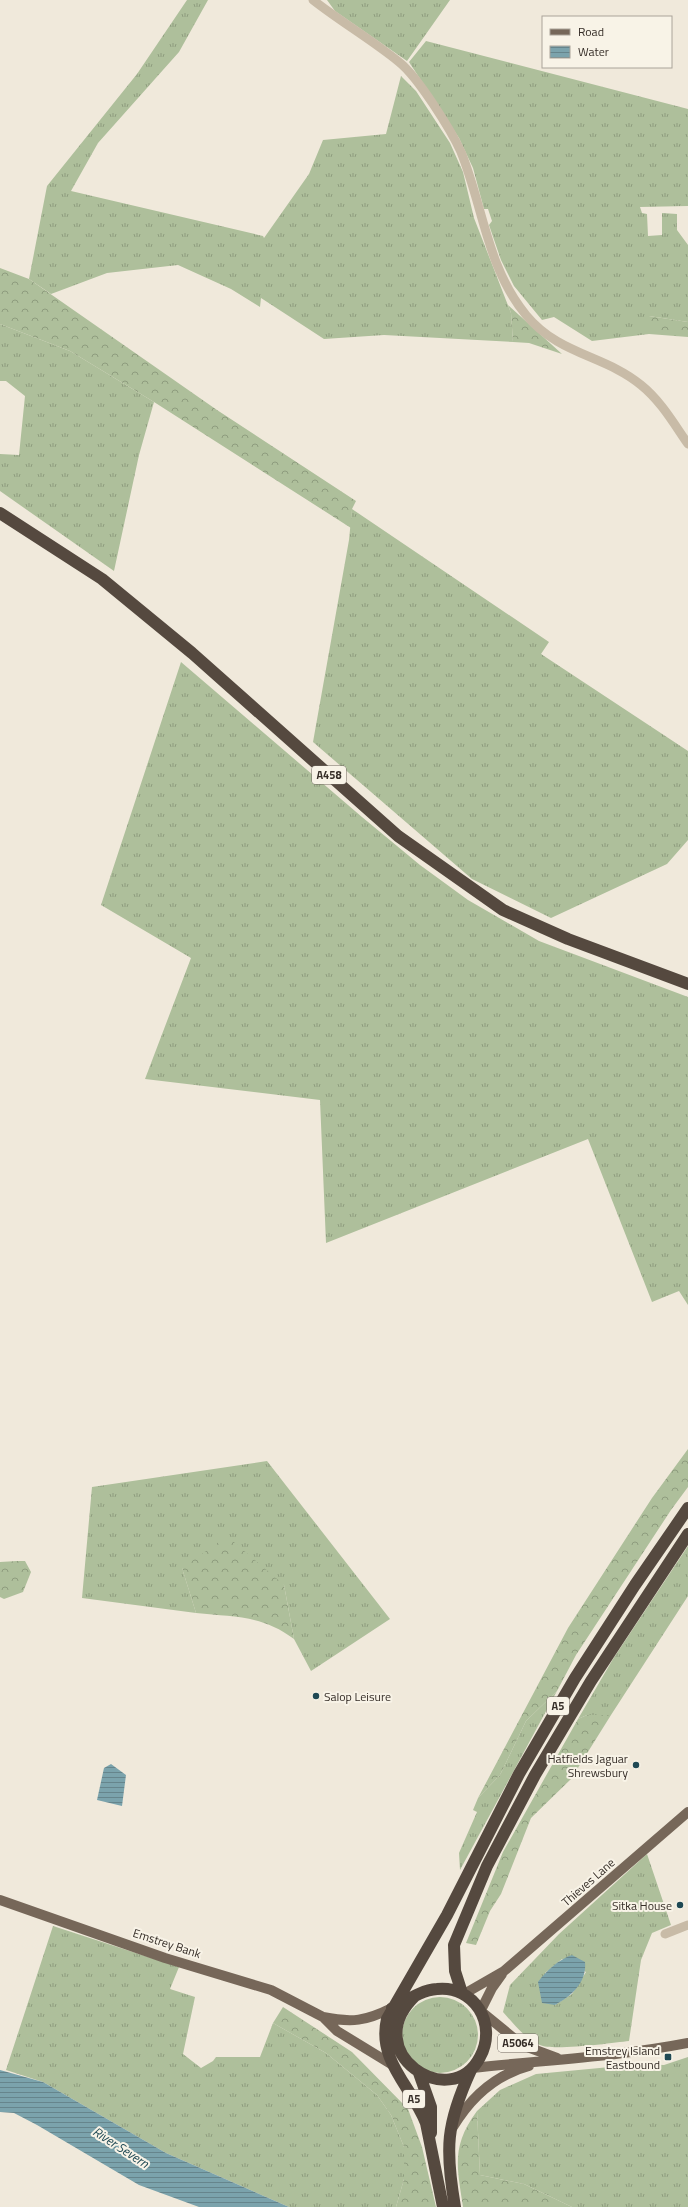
<svg xmlns="http://www.w3.org/2000/svg" width="688" height="2207" font-family="'Titillium Web',sans-serif">
<style>
.grass{fill:url(#grass-tufts);fill-rule:evenodd}
.forest{fill:url(#forest-crowns)}
.water{fill:url(#water-rules)}
.lines{fill:none;stroke-linecap:round;stroke-linejoin:round}
.minor{stroke:#c8bba7;stroke-width:9}
.major{stroke:#766759;stroke-width:10}
.highway{stroke:#55493f;stroke-width:12}
.poi-dot{fill:#1f4954;stroke:#f8f3e7;stroke-width:1.5}
.labels{text-anchor:middle;dominant-baseline:central;stroke-width:4;stroke-linejoin:round;paint-order:stroke}
.shield{fill:#f8f3e7;stroke:#706861;stroke-width:1}
.shield-label{font-size:11px;font-weight:bold;fill:#352d27}
.poi-label{font-size:12px;fill:#352d27;stroke:#f8f3e7;text-anchor:end}
.street-label{font-size:12px;fill:#352d27;stroke:#f8f3e7}
.water-label{font-size:13px;font-style:italic;fill:#1f4954;stroke:#f8f3e7}
</style>
<defs>
<pattern id="grass-tufts" width="24" height="20" patternUnits="userSpaceOnUse"><rect width="24" height="20" fill="#aebf9b"/><path d="M3 7l-1-3M5 7V3M7 7l1-3M15 17l-1-3M17 17v-4M19 17l1-3" fill="none" stroke="#8e9c7e"/></pattern>
<pattern id="forest-crowns" width="20" height="18" patternUnits="userSpaceOnUse"><rect width="20" height="18" fill="#aebf9b"/><path d="M2 6a3 3 0 1 1 6 0M12 15a3 3 0 1 1 6 0" fill="none" stroke="#8e9c7e"/></pattern>
<pattern id="water-rules" width="6" height="5" patternUnits="userSpaceOnUse"><rect width="6" height="5" fill="#7ba3ac"/><path d="M0 2.5h6" fill="none" stroke="#66858c"/></pattern>
</defs>
<rect width="100%" height="100%" fill="#f0e9db"/>
<path class="grass" d="M187 0H208L179 52 98 143 71 191 263 236 264 238 309 174 323 140 386 134 401 76 416 91 450 143 463 172 474 218 511 313 513 342 384 335 324 339 261 298 260 307 231 289 178 265 107 273 51 294 29 279 47 186 137 74Z
M327 0H450L407 61 335 11Z
M426 41 688 109V206L640 207 642 213 647 214 648 236 662 235V213L677 214V230L688 245V322L649 316V334L592 341 554 317 542 320 514 286 501 260 489 225 492 221 488 209H484L473 168 459 138 409 62Z
M0 324 70 351 154 402 139 455 114 571 0 491V454L19 455 25 396 6 381H0Z
M352 509 549 642 541 654 688 751V840L667 864 551 918 472 879 313 742 349 540Z
M181 662 362 817 420 865 468 900 539 941 688 997V1305L679 1291 652 1302 588 1139 326 1243 320 1100 145 1079 191 958 101 905Z
M267 1461 390 1619 311 1671 294 1639 284 1585 182 1568 196 1613 82 1598 92 1487Z
M688 1546V1596L611 1715H587L578 1719 613 1659Z
M557 1691 473 1846 460 1870 459 1853 477 1812 473 1810 478 1798 500 1775 526 1721Z
M647 1854 671 1925 652 1933 641 1960 629 2041C612 2043 552 2051 540 2045 525 2039 514 2024 503 2012L510 1985 559 1934ZM562 1959 586 1972 572 1994 555 2005 545 1973Z
M53 1926 179 1967 170 1989 195 1997 183 2054 201 2068 213 2061 216 2057H260L273 2023 326 2053 377 2095 391 2115 404 2147V2179L396 2207H289L166 2153 43 2082 6 2070Z
M402 2035a38 38 0 1 1 76 0a38 38 0 1 1-76 0Z
M688 2057V2207H572L524 2184 480 2175 477 2111 500 2090 536 2074 642 2064 664 2065Z"/>
<path class="forest" d="M0 268 29 279 217 410 356 501 352 509 351 528 154 402 70 351 0 324Z
M508 305 562 354 529 343 513 342 511 313Z
M649 316 688 322V337L649 334Z
M688 1449V1487L671 1510 576 1655 557 1691 526 1721 500 1775 478 1798 568 1628 652 1498Z
M227 1536 284 1585 294 1639C262 1615 234 1617 196 1613L182 1568Z
M17 1561H25L31 1572 23 1592 4 1599 0 1597V1562Z
M587 1715H611L571 1779 531 1818 501 1894 490 1911 476 1945 466 1943 503 1852 578 1719Z
M283 2007 352 2052 408 2109 422 2147 436 2207H396L404 2179V2147L391 2115 377 2095 326 2053 273 2023Z
M477 2111 480 2175 524 2184 572 2207H463C457 2167 451 2146 477 2111Z"/>
<path class="water" d="M111 1764 126 1775 122 1806 97 1800 104 1768Z
M572 1955 585 1962C587 1982 572 1996 555 2005L542 2003 538 1982C547 1970 558 1960 572 1955Z
M0 2070 43 2082 166 2153 289 2207H199L139 2185 37 2125 14 2113 0 2112Z"/>
<g class="lines">
<path class="minor" d="M313 0C341 22 372 40 399 62 418 77 451 130 461 152 483 206 487 268 526 315 559 355 605 355 641 385 661 401 674 424 688 444
M665 1934 688 1925"/>
<path class="major" d="M0 1900 165 1958 271 1990 323 2017 337 2031 391 2064
M464 1994 504 1971 688 1812
M481 2010 492 1988 502 1974
M482 2012 522 2045 557 2058
M323 2017C352 2023 366 2021 392 2008
M472 2068C544 2060 616 2057 688 2043
M453 2127C471 2097 495 2075 529 2066"/>
<path class="highway" d="M0 513 102 579 192 653 398 836 503 910 568 939 688 984
M462 1993 455 1971 454 1945 487 1866 535 1775 591 1681 688 1534
M392 2008C406 2001 421 1990 437 1989 474 1985 498 2024 480 2057 451 2114 357 2052 415 1996
M419 2073 431 2107V2133
M443 2207 426 2123C412 2087 377 2061 387 2019L447 1915 519 1774 575 1678 635 1585 688 1508
M455 2207C445 2149 446 2124 471 2070"/>
</g>
<g class="poi-dot">
<circle cx="316" cy="1696" r="4"/>
<circle cx="636" cy="1765" r="4"/>
<circle cx="680" cy="1905" r="4"/>
<rect x="664" y="2053" width="8" height="8" rx="2"/>
</g>
<g class="labels">
<g class="shield">
<rect x="312" y="766" width="34" height="18" rx="3"/>
<rect x="547" y="1697" width="22" height="18" rx="3"/>
<rect x="498" y="2034" width="40" height="18" rx="3"/>
<rect x="403" y="2090" width="22" height="18" rx="3"/>
</g>
<g class="shield-label">
<text x="329" y="775">A458</text>
<text x="558" y="1706">A5</text>
<text x="518" y="2043">A5064</text>
<text x="414" y="2099">A5</text>
</g>
<g class="poi-label">
<text x="324" y="1696" text-anchor="start">Salop Leisure</text>
<text x="628" y="1758">Hatfields Jaguar<tspan x="628" dy="14">Shrewsbury</tspan></text>
<text x="672" y="1905">Sitka House</text>
<text x="660" y="2050">Emstrey Island<tspan x="660" dy="14">Eastbound</tspan></text>
</g>
<g class="street-label">
<text transform="translate(588 1882) rotate(-41)">Thieves Lane</text>
<text transform="translate(167 1943) rotate(18)">Emstrey Bank</text>
</g>
<g class="water-label">
<text transform="translate(121 2147) rotate(33)">River Severn</text>
</g>
</g>
<rect x="542" y="16" width="130" height="52" fill="#f8f3e7" stroke="#aaa49a"/>
<rect x="550" y="29" width="20" height="6" fill="#766759" stroke="#aaa49a"/>
<text x="578" y="36" font-size="12" fill="#352d27">Road</text>
<rect x="550" y="46" width="20" height="12" fill="url(#water-rules)" stroke="#aaa49a"/>
<text x="578" y="56" font-size="12" fill="#352d27">Water</text>
</svg>
